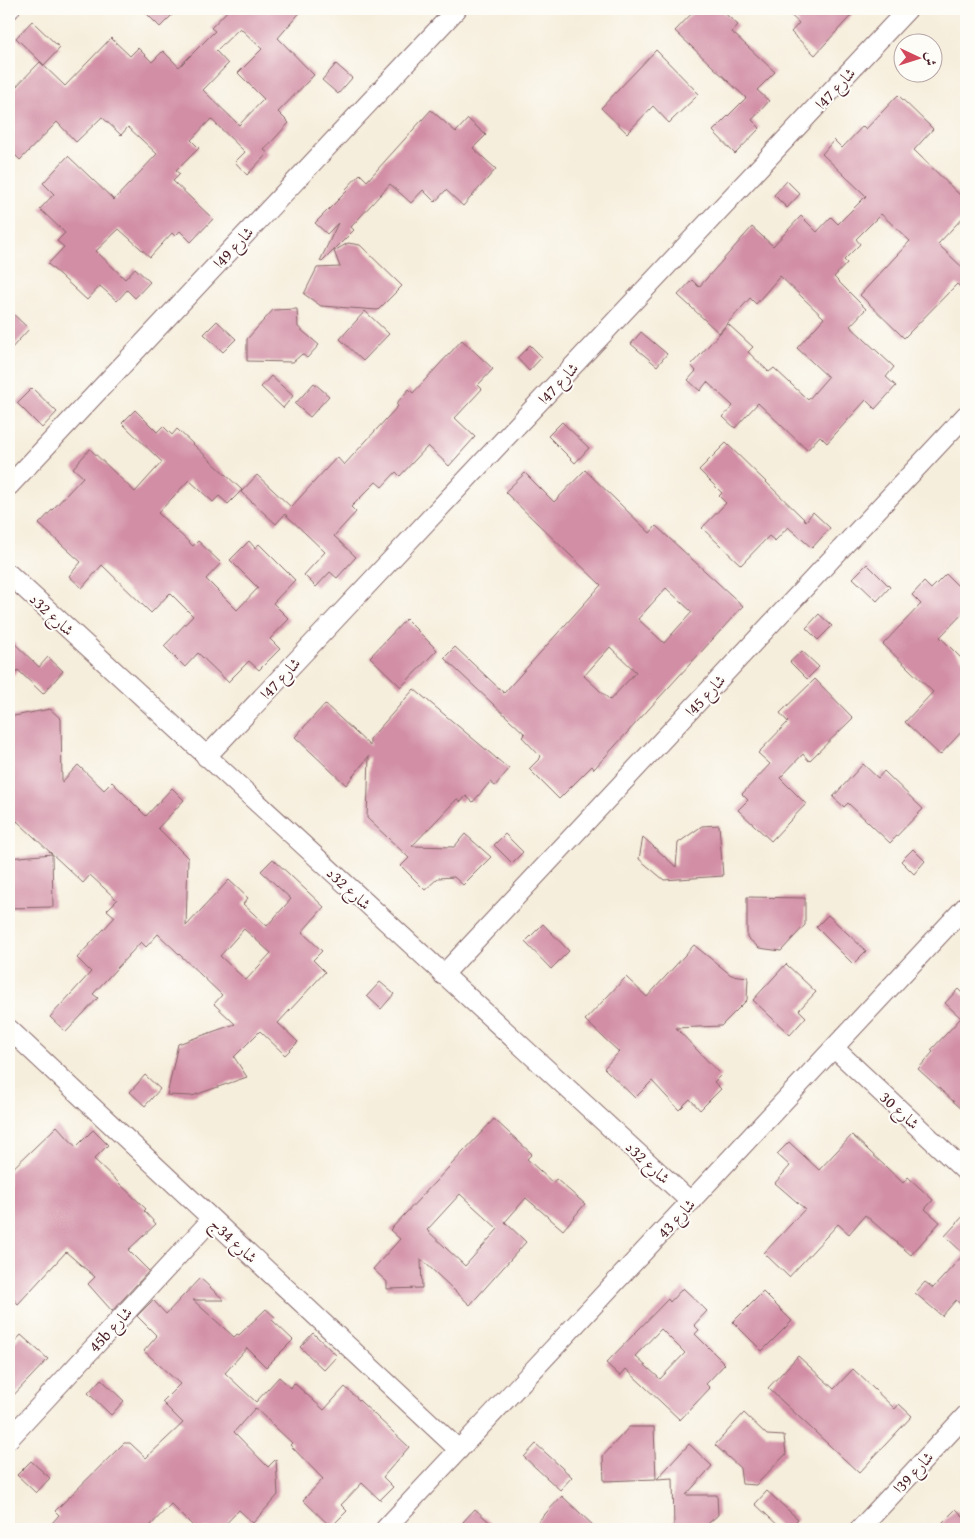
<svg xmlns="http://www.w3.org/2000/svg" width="975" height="1538" font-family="'Gentium Book Plus',Amiri,serif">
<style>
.building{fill:#d28ea5;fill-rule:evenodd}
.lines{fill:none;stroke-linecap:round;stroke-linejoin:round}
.street-casing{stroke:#866769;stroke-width:21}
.street{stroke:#fff;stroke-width:19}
.labels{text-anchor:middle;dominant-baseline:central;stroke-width:4;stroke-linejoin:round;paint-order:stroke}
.street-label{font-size:16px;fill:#4a1f2b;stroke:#fdfcf7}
</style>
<rect width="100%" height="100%" fill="#fdfcf7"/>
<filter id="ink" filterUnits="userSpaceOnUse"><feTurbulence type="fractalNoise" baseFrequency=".02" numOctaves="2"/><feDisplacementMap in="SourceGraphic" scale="10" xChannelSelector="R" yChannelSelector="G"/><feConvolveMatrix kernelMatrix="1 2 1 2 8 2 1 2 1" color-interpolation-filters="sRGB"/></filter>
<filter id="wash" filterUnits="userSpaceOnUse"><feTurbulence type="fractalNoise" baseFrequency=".0096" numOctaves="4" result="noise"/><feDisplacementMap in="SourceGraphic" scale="20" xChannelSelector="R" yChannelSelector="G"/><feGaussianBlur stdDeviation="1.12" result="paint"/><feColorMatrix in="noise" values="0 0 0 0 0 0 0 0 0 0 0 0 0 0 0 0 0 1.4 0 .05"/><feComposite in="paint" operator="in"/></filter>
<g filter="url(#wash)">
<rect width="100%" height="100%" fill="#f6eedc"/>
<g id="blocks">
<path class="building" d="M142 9H178L160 27Z
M229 9H303L278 38 314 75 278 112 289 123 264 150 268 153 247 175 235 162 245 152 211 119 191 140 199 148 176 171 180 174 173 181 213 219 191 242 180 231 175 236 172 233 150 257 119 229 96 251 125 279 135 268 150 282 135 298 127 290 117 301 100 286 87 300 48 264 64 247 57 241 65 233 40 209 54 194 43 183 68 156 114 200 157 154 128 127 121 135 102 117 76 142 57 122 20 160 9 149V94L40 62 65 86 111 38 130 56 138 48 152 62 163 51 179 67 215 31 211 28ZM240 28 262 49 238 73 264 99 239 125 203 90 228 64 216 51Z
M696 9H720L738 25 732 32 775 72 757 90 769 101 752 120 760 128 735 154 713 131 746 98 675 31Z
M784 9H857L815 55 791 32 799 23Z
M32 21 60 48 44 65 16 38Z
M656 50 699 94 669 123 653 106 627 133 601 108Z
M336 64 352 78 338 94 322 80Z
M898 95 933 129 914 150 966 201V214L938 244 966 271V292L957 284 904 338 860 295 910 241 881 214 856 239 860 244 844 260 847 263 834 277 866 309 850 326 894 367 886 377 896 386 875 409 866 400 827 443 820 436 807 450 758 403 735 428 723 417 733 406 707 382 700 391 688 380 696 371 691 365 728 324 753 347 748 352 769 372 774 368 808 400 828 377 797 348 824 318 780 276 756 304 750 298 719 333 678 295 692 280 699 287 752 227 773 246 801 216 817 232 831 217 838 224 866 196 822 154 834 140 842 148 863 126 866 129Z
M431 110 456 132 468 119 486 135 473 148 496 169 463 206 446 190 435 202 423 190 411 203 390 184 351 227 354 230 322 262 320 261 338 223 327 234 315 223 348 190 346 189 360 174 367 181Z
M787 181 800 194 787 208 774 195Z
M348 243 360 245 402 286 378 310 321 306 304 294 317 268 340 267 334 251Z
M297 309 298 327 319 345 307 358 302 354 293 362 247 361V339L273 310Z
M9 310 29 329 9 351Z
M365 311 389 334 363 361 340 339Z
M217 321 236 339 223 352 204 334Z
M641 332 667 354 657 366 631 344Z
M462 340 493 369 478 385 482 389 455 418 475 437 449 466 428 446 400 476 396 472 382 487 376 482 351 507 356 512 334 536 356 557 337 578 330 572 316 587 304 575 325 552 285 514 276 524 241 492 257 475 291 507 337 457 344 465 398 406 396 404 409 389 413 393Z
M530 345 542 357 529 371 517 358Z
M271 376 293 396 283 408 261 387Z
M314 383 329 396 310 417 295 404Z
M32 388 57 412 42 428 17 403Z
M135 410 157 432 163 426 172 435 177 429 242 490 228 504 219 496 213 502 189 480 158 513 193 546 198 541 221 563 206 579 237 610 258 588 230 560 249 541 255 548 259 544 295 580 273 603 289 619 270 639 280 649 259 670 249 661 228 682 198 653 185 667 164 646 193 616 170 593 151 613 102 565 82 588 69 576 81 562 39 524 83 477 73 468 90 449 135 492 162 462 122 423Z
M562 422 589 448 575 463 548 436Z
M726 443 806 521 813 512 830 528 812 548 788 527 775 541 769 536 741 565 702 528 726 503 719 496 722 493 699 470Z
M585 470 650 533 656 526 743 606 594 769 592 766 559 799 529 769 541 757 522 737 525 734 444 658 455 647 504 693 601 585 505 492 525 473 554 502ZM666 588 692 612 664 643 638 619ZM610 647 636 672 610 700 584 676Z
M867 564 890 587 877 601 853 578Z
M946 574 966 594V610L940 637 966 663V727L940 755 905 722 933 692 883 644 921 604 912 595 924 582 931 589Z
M819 614 832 626 818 640 806 628Z
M406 619 437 650 401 687 370 657Z
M9 638 39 667 48 657 63 671 43 694 18 670 9 680Z
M802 651 819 667 807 679 790 662Z
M815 679 853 718 809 761 803 754 780 778 806 804 771 841 738 810 748 800 742 794 770 764 758 753 788 722 780 713Z
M414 689 509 769 495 786 490 782 473 802 466 796 461 802 457 799 412 846 454 847 465 834 491 857 463 885 454 877 438 878 425 890 401 866 409 858 367 818 369 756 346 785 295 737 325 704 370 746V739Z
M50 709 61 719 62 782 78 765 104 790 112 782 146 816 172 788 184 800 158 828 188 858 186 926 229 880 248 898 243 904 267 926 291 899 261 871 273 859 324 907 302 932 322 951 313 960 325 972 278 1023 298 1042 285 1055 260 1031 234 1057 247 1077 192 1096 167 1095 178 1044 235 1024 214 1004 222 995 158 934 146 947 141 942 93 994 98 998 66 1032 50 1017 91 972 77 958 115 917 107 910 117 900 90 875 83 883 17 821 9 831V717ZM244 929 271 953 246 980 220 956Z
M863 764 878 778 884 771 923 809 890 843 848 803 844 807 833 797Z
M719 825 723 876 664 880 639 859 643 837 676 867 678 843 702 826Z
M505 834 523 852 512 863 494 845Z
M913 849 925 861 914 874 901 861Z
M52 854 53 907 9 908V858Z
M747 897 805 898V925L781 951 759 948 747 937Z
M828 915 866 951 853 964 816 927Z
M543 924 569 951 551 969 525 942Z
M694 945 731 975 748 977 747 1000 721 1026 676 1028 721 1075 714 1082 721 1089 700 1110 690 1099 679 1110 652 1081 635 1098 604 1068 619 1052 585 1020 626 977 647 997Z
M786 964 816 992 799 1010 806 1017 790 1035 753 1000Z
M380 982 394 994 381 1009 367 996Z
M958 989 966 997V1113L918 1069 933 1052 931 1050 961 1018 945 1003Z
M145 1075 160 1089 145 1106 130 1092Z
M494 1119 532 1154 527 1159 553 1183 556 1179 585 1204 563 1230 526 1198 505 1222 526 1242 470 1305 421 1259 422 1288 387 1289V1282L373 1269 400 1239 390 1230ZM460 1194 498 1229 465 1266 427 1230Z
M57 1126 76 1147 93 1130 108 1145 94 1159 146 1209 144 1211 156 1224 128 1250 149 1271 112 1311 88 1284 95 1277 66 1252 18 1304 9 1294V1172Z
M852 1135 903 1183 908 1177 933 1200 925 1209 940 1222 911 1255 865 1215 849 1234 838 1224 789 1277 764 1253 805 1209 775 1183 790 1166 777 1154 789 1142 819 1170Z
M966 1213V1309L956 1300 942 1316 915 1293 925 1282 933 1288 964 1254 945 1236Z
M200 1278 224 1300H193L234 1337 237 1334 239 1335 266 1309 275 1317 272 1320 293 1340 266 1367 247 1348 225 1373 256 1402 279 1377 291 1388 294 1383 324 1410 345 1387 409 1447 383 1477 393 1487 380 1500 362 1483 341 1505 347 1511 331 1527 303 1500 323 1479 290 1445 292 1443 255 1408 234 1432 268 1467 276 1459 278 1495 253 1523 239 1510 221 1529H196L171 1504 147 1529H47L59 1515 55 1511 124 1443H130L146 1458 183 1423 162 1402 180 1384 144 1351 157 1336 137 1316 153 1300 166 1314Z
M683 1288 707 1311 694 1325 699 1330 695 1334 725 1364 706 1384 710 1388 680 1420 626 1369 620 1376 606 1363 668 1299 670 1302ZM661 1329 685 1353 660 1379 635 1356Z
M763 1292 792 1321 762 1351 733 1322Z
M313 1333 337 1356 324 1370 300 1347Z
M21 1335 48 1359 9 1400V1348Z
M798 1356 834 1389 853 1369 895 1409 899 1404 912 1416 859 1473 768 1388Z
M101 1379 124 1401 111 1415 88 1393Z
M744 1413 767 1435 784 1436 786 1454 756 1485 742 1484 740 1468 715 1445Z
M629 1427H654L656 1479 604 1481 603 1456Z
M536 1444 572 1477 560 1490 524 1457Z
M689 1444 712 1466 686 1495H717L718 1515 702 1529H674L673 1478 657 1479Z
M31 1461 50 1478 36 1493 17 1475Z
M767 1491 798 1519 788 1529H782L755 1504Z
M562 1496 597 1529H531Z
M475 1509 497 1529H470L463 1522Z
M956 1509 966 1519V1529H936Z"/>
</g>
</g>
<g filter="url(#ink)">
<use href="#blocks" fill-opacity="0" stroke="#866769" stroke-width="1"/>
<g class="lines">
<defs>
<path id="street" d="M9 10 10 9
M9 486 457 9
M9 574 691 1202
M206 757 908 9
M443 975 966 415
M9 1029 459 1450
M834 1048 966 1172
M9 1439 212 1219
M385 1529 966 906
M860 1529 966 1415"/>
</defs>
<use href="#street" class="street-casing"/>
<use href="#street" class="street"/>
</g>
</g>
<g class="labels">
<g class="street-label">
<text transform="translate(835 88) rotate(-47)">شارع 47ا</text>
<text transform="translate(233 247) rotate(-47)">شارع 49ا</text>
<text transform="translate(558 383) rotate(-47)">شارع 47ا</text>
<text transform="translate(52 614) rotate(43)">شارع 32د</text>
<text transform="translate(280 678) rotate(-47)">شارع 47ا</text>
<text transform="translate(705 695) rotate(-47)">شارع 45ا</text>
<text transform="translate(349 888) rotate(43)">شارع 32د</text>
<text transform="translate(900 1110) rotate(43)">شارع 30</text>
<text transform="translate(648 1162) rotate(43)">شارع 32د</text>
<text transform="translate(676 1218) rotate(-47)">شارع 43</text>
<text transform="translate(234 1240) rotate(43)">شارع 34ج</text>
<text transform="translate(110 1329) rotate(-47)">45b شارع</text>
<text transform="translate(913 1472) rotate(-47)">شارع 39ا</text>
</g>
</g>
<rect width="975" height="1538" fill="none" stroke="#fdfcf7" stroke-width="30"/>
<g transform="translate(918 58) rotate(94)"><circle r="24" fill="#fdfcf7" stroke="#b5a4a5"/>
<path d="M0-4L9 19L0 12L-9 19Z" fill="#d1495b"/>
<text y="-8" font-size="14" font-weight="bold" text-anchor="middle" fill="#4a1f2b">ش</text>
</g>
</svg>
